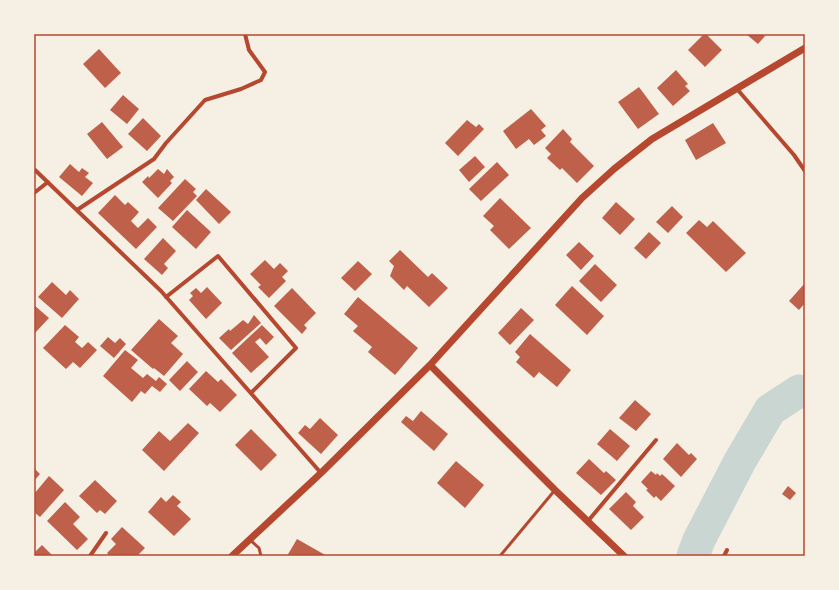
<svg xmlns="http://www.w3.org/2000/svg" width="839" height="590" font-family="'Noto Serif',serif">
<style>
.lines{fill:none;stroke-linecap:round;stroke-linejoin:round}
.river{stroke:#c9d6d2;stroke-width:33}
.building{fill:#bf614a}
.service{stroke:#b5482f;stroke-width:3}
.minor{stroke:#b5482f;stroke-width:4}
.tertiary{stroke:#b5482f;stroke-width:7}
.neatline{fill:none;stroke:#b5482f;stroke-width:1.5}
</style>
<rect width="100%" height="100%" fill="#f6efe4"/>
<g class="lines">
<path class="river" d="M693 556 699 540 740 461 770 410 799 391 805 392"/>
</g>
<path class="building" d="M704 34H706L722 50 705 67 688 50Z
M746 34H762L765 36 758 44Z
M99 49 121 73 105 88 83 64Z
M676 70 688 84 685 86 690 91 673 106 657 88Z
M639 87 659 114 638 129 618 102Z
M123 95 139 109 127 124 110 110Z
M531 109 546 126 541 130 546 136 534 145 529 139 516 149 503 131Z
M143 118 161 136 147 151 128 134Z
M467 120 476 127 479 124 484 129 458 156 445 143Z
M102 122 123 147 107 159 87 134Z
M713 123 726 143 696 160 685 140Z
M563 129 572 139 570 142 594 166 577 183 562 168 560 170 547 158 551 154 545 148Z
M475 156 485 167 469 182 459 170Z
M497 162 509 175 481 201 469 189Z
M70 164 79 172 82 168 89 173 85 177 93 183 82 196 59 177Z
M158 169 164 174 167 169 174 177 170 181 172 183 158 198 142 182 148 176 149 178Z
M185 179 196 189 193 192 197 196 173 221 158 208Z
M206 189 231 212 219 224 196 200Z
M115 195 125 205 128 202 139 212 131 221 138 228 148 218 157 227 136 249 98 213Z
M500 198 531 228 509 249 490 230 494 226 483 216Z
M616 202 635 219 620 235 602 218Z
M672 206 683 217 668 233 656 222Z
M187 210 211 232 196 249 172 227Z
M699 220 707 227 713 221 746 253 726 272 686 233Z
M649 232 661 243 646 259 634 248Z
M163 238 176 251 164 264 168 268 162 275 144 259Z
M579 242 594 256 581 270 566 255Z
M400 250 428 277 432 273 448 288 429 307 407 286 404 290 390 276 394 266 389 261Z
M265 260 274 269 280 263 288 271 282 277 286 281 269 298 258 287 261 285 250 274Z
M358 261 372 274 355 291 341 278Z
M595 264 617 285 601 302 579 281Z
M52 282 66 295 70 290 79 299 62 318 38 297Z
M805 283V303L799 310 789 301Z
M572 286 604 316 587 335 555 305Z
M207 287 222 303 206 319 189 300 193 296 190 293 196 288 201 293Z
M292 288 316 313 304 325 307 328 302 334 274 306Z
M358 297 418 348 395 375 368 352 372 347 353 331 358 326 344 314Z
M34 305 49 318 34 334Z
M521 308 534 320 510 345 498 333Z
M254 315 261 323 231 350 219 338 229 329 230 331 243 320 248 324Z
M159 319 178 336 171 343 183 354 164 376 154 368 153 369 131 350Z
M65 325 79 337 75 342 82 348 88 342 97 350 80 368 73 362 66 369 43 348Z
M262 325 274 337 266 345 260 338 255 342 269 357 251 373 232 353Z
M530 334 571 370 557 387 539 372 534 378 516 362 520 357 515 352Z
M108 337 115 343 120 338 126 344 114 358 100 346Z
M125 350 138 360 131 368 143 378 147 374 156 381 159 377 167 384 160 392 152 386 145 394 141 391 132 402 103 376Z
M187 361 198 372 180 391 169 380Z
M206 371 218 382 221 379 237 395 220 412 210 403 207 406 189 389Z
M635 400 651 414 636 431 619 418Z
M421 411 448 434 434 451 401 422 406 416 413 421Z
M320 418 338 435 321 454 298 433 305 425 310 429Z
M188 423 199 433 164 471 142 450 159 431 170 441Z
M251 429 277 455 261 471 235 445Z
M610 429 630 446 617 461 597 444Z
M677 443 689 455 691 453 697 459 681 477 663 459Z
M589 459 604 473 606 471 616 480 601 495 576 473Z
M456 461 484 485 465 508 437 483Z
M34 468 40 474 34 481Z
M651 471 656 475 657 473 660 476 662 474 675 486 661 501 656 496 654 498 646 490 648 489 641 482Z
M49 476 64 490 40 517 34 512V494Z
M95 480 117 501 105 514 100 510 97 513 79 496Z
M788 486 796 493 790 500 782 494Z
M626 492 636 502 633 506 644 517 631 530 609 509Z
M173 495 181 502 177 506 191 519 174 536 148 512 161 497 166 502Z
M65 502 80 517 73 524 88 539 77 550 47 521Z
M122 527 145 548 137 556H110L107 553 116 544 111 539Z
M297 539 327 556H287Z
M42 545 53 556H34V553Z"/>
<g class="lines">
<path class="service" d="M250 540 259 548 261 556
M500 556 555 490"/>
<path class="minor" d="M737 89 794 155 805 171
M34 169 161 291 321 473
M34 193 48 182
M77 210 154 159 166 143 205 100 241 89 261 80 265 72 249 50 245 34
M166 297 218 256 296 348 251 393
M588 521 656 440
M90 556 106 533
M724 556 727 550"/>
<path class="tertiary" d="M430 365 555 490 624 556
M232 556 321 473 430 365 582 198 614 169 652 139 805 48"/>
</g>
<rect width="839" height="590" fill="none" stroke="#f6efe4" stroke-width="70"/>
<rect x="35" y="35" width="769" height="520" class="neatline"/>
</svg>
